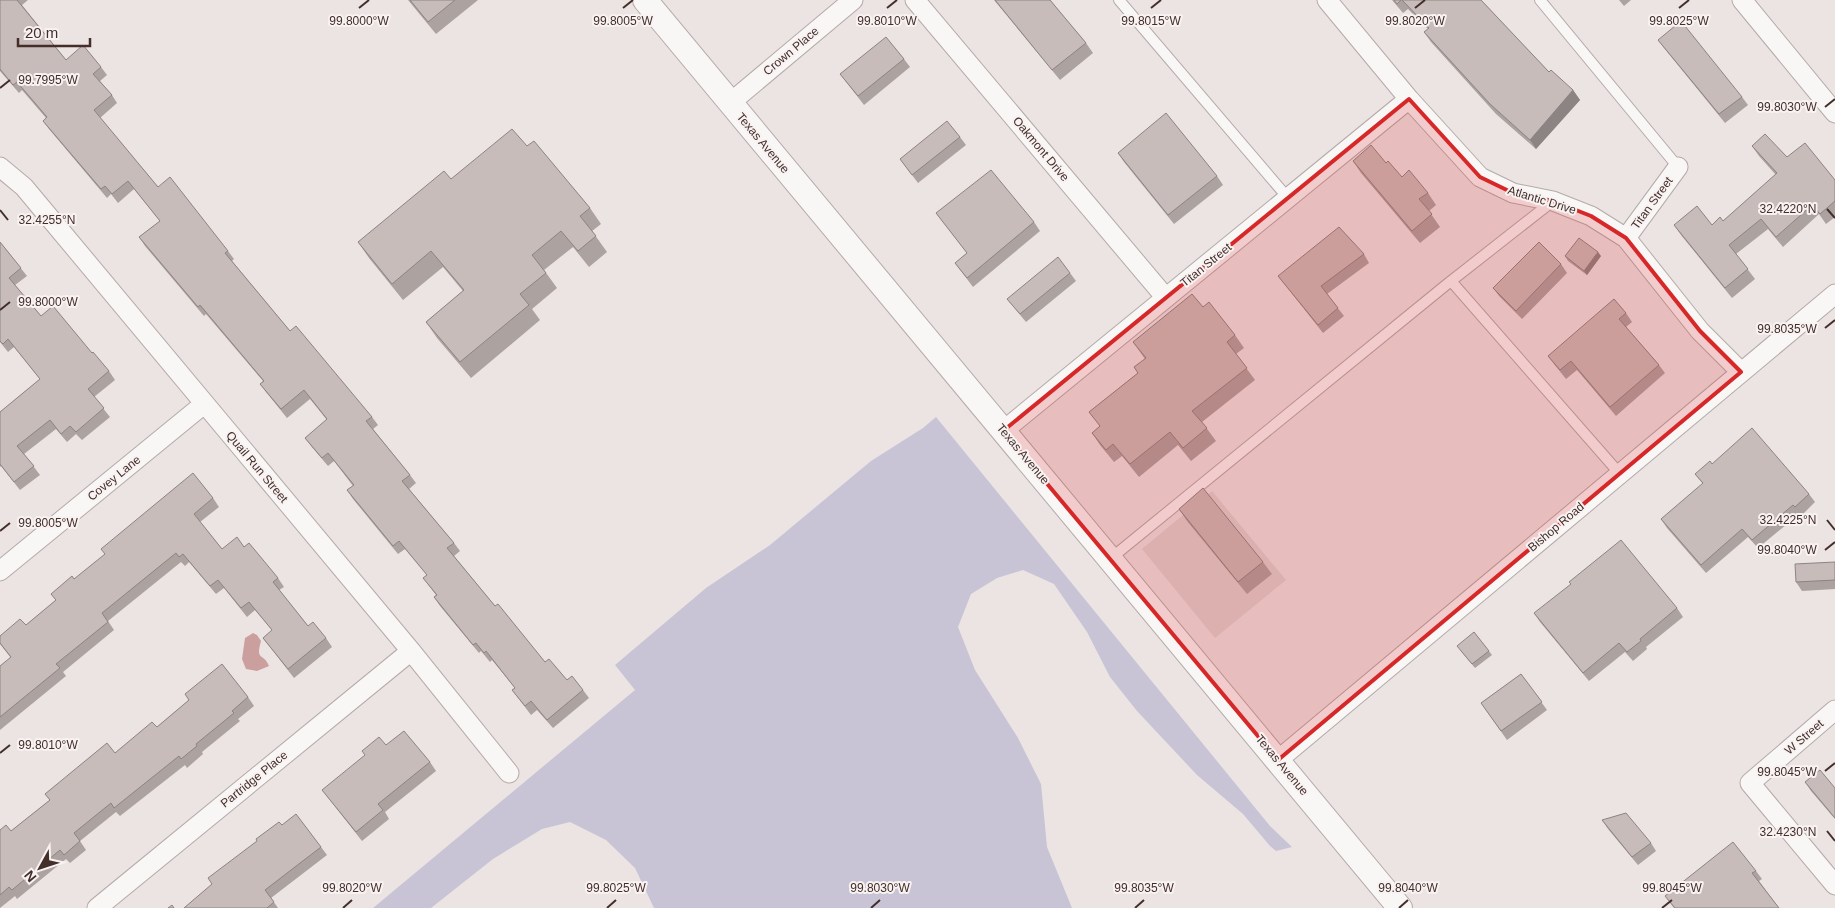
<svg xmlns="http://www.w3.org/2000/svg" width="1835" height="908" font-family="Helvetica,sans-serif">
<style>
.built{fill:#ddd2d1}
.green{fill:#c8c4d5}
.water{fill:#cb9f9e}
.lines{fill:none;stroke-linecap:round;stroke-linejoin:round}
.service-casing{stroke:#b5aaa8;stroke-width:12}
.minor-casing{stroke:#b5aaa8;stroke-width:21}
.tertiary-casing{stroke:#b5aaa8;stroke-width:26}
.service{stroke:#f9f6f6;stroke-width:10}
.minor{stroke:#f9f6f6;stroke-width:19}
.tertiary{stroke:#f9f6f6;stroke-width:24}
.wall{fill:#aca2a0}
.shaded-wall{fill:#8c8482}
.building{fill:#c8bcba;stroke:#8c8482}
.marked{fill:#d62828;fill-opacity:0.2;stroke:#d62828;stroke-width:4;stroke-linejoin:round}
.ticks{fill:none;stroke:#432e2a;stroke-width:2}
.labels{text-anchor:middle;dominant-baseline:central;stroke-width:4;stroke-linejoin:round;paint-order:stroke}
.street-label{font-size:12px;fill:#432e2a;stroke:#f8f3f2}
.ticks-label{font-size:12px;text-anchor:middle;fill:#432e2a;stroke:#f8f3f2;stroke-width:4;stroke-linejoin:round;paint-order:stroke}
</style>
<rect width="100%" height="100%" fill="#ebe4e3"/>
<path class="built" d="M1212 491 1286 580 1215 638 1142 549Z"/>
<path class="green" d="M936 417 1270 826 1292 847 1276 851 1270 846 1243 814 1197 775 1137 711 1110 677 1087 632 1054 584 1023 570 997 578 971 594 958 627 975 670 1018 738 1041 784 1047 847 1072 908H654L635 868 606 840 570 822 542 829 493 859 431 908H373L635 690 615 665 706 588 770 545 871 461 923 428Z"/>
<path class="water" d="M253 633 257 635 261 641C255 662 264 652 269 666L257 671 246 669 242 659 245 638Z"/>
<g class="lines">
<defs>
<path id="service" d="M1119 0 1288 198
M1540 0 1678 167
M1451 281 1620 474
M1110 559 1446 285 1553 201"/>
<path id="minor" d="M915 0 1166 298
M1327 0 1409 99 1480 177 1513 193 1553 201 1591 216 1626 238 1700 331 1741 372
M1742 0 1835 113
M730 103 853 0
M0 167 24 187 411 651 509 773
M1626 238 1678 167
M1003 431 1409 99
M0 571 204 404
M1835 710 1750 783 1835 885
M1278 760 1835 294
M97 908 411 651"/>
<path id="tertiary" d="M645 0 1400 908"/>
</defs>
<use href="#service" class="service-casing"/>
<use href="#minor" class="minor-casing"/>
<use href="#tertiary" class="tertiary-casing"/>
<use href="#service" class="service"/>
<use href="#minor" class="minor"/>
<use href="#tertiary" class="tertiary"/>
</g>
<path class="wall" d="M0 0H28L22 5 66 60 101 67 107 75 100 81 112 95 117 103 100 118 158 187 228 251 234 259 232 261 290 331 372 417 378 425 373 429 410 475 416 483 409 489 454 543 460 551 454 556 495 606 545 662 567 680 583 690 589 698 553 728 537 710 531 715 512 690 515 688 492 660 490 662 481 651 479 653 440 606 434 597 436 595 423 578 427 575 405 549 398 554 353 499 347 490 353 486 334 461 328 466 311 446 305 438 327 420 310 399 287 418 266 392 260 384 263 381 206 314 204 316 145 246 139 237 160 221 134 189 118 203 111 194 107 198 49 129 43 121 46 118 22 90 19 93 0 71Z
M408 0H478L436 34Z
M994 0H1050L1086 43 1093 53 1060 80Z
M1392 0H1481L1549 72 1573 90 1580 100 1536 149 1496 114 1431 42 1424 32 1428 29 1408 9 1403 13Z
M1619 0H1631L1624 6Z
M1658 40 1742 97 1748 105 1725 123 1664 48Z
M904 59 910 67 864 105 840 74Z
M960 137 966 145 918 183 900 159Z
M527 146 590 208 601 224 592 231 607 252 589 267 573 247 544 270 557 288 532 309 540 320 471 378 437 338 426 322 463 291 443 267 403 300 369 258 358 242 451 179Z
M1752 146 1787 157 1835 180V217L1826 224 1819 214 1783 247 1768 229 1736 254 1755 279 1732 298 1681 235 1674 225H1712L1723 221 1776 175 1759 156Z
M1118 153 1217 176 1223 185 1174 224 1124 162Z
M1353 161 1386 163 1402 177 1428 193 1436 205 1429 211 1440 227 1420 243 1361 173Z
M936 213 1034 222 1040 231 973 287 955 263 967 253Z
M0 242 27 276 15 285 41 316 92 353 109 371 115 380 94 397 110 417 82 440 76 434 67 442 56 429 24 454 40 475 20 490 1 466 0 467V412L40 379 14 347 8 352 0 342Z
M1364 254 1369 263 1327 294 1344 316 1323 333 1278 276Z
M1565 256H1601L1587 275 1568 261Z
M1561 264 1567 273 1522 319 1499 296 1493 288Z
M1070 273 1076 281 1026 322 1007 299Z
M1203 307 1235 335 1244 348 1236 354 1255 380 1202 422 1216 441 1191 461 1178 445 1139 477 1122 456 1114 462 1100 445 1092 433 1100 426 1089 412 1138 373 1134 367 1145 359 1133 342Z
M1626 313 1632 322 1626 327 1659 365 1665 373 1616 416 1577 370 1566 379 1554 364 1548 356Z
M1712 464 1809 494 1815 502 1801 516 1799 514 1758 548 1748 537 1706 573 1667 528 1661 519 1703 484 1695 474Z
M213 498 219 507 200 522 222 549 244 547 278 578 284 587 279 590 308 626 326 638 332 647 294 678 263 638 272 630 255 610 247 617 224 588 216 594 189 562 185 566 181 562 108 621 114 630 63 672 66 676 0 730V666L11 658 0 644V636L26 625 56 600 51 594 74 579Z
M1179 509 1263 562 1272 574 1247 594 1187 521Z
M1835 562V589L1802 591 1796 582Z
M1677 608 1683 617 1646 647 1647 649 1633 661 1625 652 1589 681 1540 622 1534 613Z
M1474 632 1492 655 1475 668 1460 650Z
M1521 674 1547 710 1507 740 1481 703Z
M185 694 248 697 254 706 238 719 240 721 202 752 203 754 187 768 185 765 120 816 116 812 80 841 86 850 70 863 66 859 17 899 15 896 0 908V830L11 831 50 800 45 794 115 753 157 727 189 700Z
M386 745 430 762 436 771 385 812 389 819 362 841 322 790Z
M1805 782 1835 788V819L1811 791Z
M1602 820 1651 843 1656 851 1638 865 1608 829Z
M282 825 321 847 327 855 271 898 278 908H184Z
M1756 871 1762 879 1759 881 1779 908H1674L1665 896Z"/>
<path class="shaded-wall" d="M1573 90 1580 100 1536 149 1530 140Z
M1598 252 1601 256 1587 275 1584 271Z"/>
<path class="building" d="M0 0H17L66 60 83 45 101 67 93 74 112 95 94 110 158 187 170 177 228 251 225 253 290 331 296 326 372 417 366 421 410 475 402 481 454 543 447 548 495 606 498 604 545 662 549 659 567 680 572 676 583 690 547 720 531 701 525 706 512 690 515 688 486 651 484 653 476 643 473 645 434 597 437 595 423 578 427 575 399 541 393 546 347 490 354 485 328 453 322 458 305 438 327 419 304 390 281 409 260 384 264 381 200 305 198 307 139 237 160 221 128 181 112 194 105 186 101 189 43 121 47 117 17 82 13 85 0 69Z
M410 0H455L428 22Z
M995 0H1050L1086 43 1052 70Z
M1394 0H1401L1397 4Z
M1402 0H1481L1549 72 1551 70 1573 90 1530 140 1490 104 1424 32 1429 28Z
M1681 21 1742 97 1719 114 1658 40Z
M886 37 904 59 858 96 840 74Z
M1166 113 1217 176 1168 215 1118 153Z
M947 121 960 137 912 175 900 159Z
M512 129 527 146 534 141 590 208 580 216 596 236 578 251 561 231 532 255 546 273 520 294 529 305 460 362 426 322 464 290 431 251 392 284 358 242 444 171 451 179Z
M1765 134 1787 157 1805 143 1835 180V201L1820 214 1812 205 1776 237 1761 219 1729 245 1748 269 1725 288 1674 225 1697 206 1712 225 1720 217 1723 221 1777 173 1752 146Z
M1371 145 1386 163 1388 161 1402 177 1409 170 1428 193 1419 199 1432 214 1412 231 1353 161Z
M991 170 1034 222 967 278 955 263 967 253 936 213Z
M1339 227 1364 254 1321 286 1338 308 1318 325 1278 276Z
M1579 238 1598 252 1584 271 1565 256Z
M0 242 21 268 9 278 41 316 53 306 92 353 93 352 109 371 88 389 104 408 76 432 70 426 61 434 50 420 17 446 34 466 14 482 0 464V412L40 379 8 339 3 344 0 341Z
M1539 242 1561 264 1516 311 1493 288Z
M1058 257 1070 273 1020 314 1007 299Z
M1192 294 1203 307 1209 302 1235 335 1227 342 1247 368 1192 411 1207 428 1183 448 1170 432 1130 464 1113 444 1106 450 1092 433 1100 426 1089 412 1138 373 1134 367 1146 358 1133 342Z
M1614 299 1626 313 1619 319 1659 365 1610 407 1571 361 1560 370 1548 356Z
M1752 428 1809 494 1795 507 1793 505 1752 540 1742 529 1701 565 1661 519 1703 483 1695 474 1710 461 1712 464Z
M193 473 213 498 194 514 222 549 237 537 244 547 249 543 278 578 273 582 308 626 313 622 326 638 288 669 263 638 272 630 249 602 241 608 218 580 210 586 183 554 179 557 176 553 102 613 108 622 56 664 60 668 0 717V666L11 657 0 643V636L20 619 26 625 56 600 51 594 72 576 74 579 105 554 101 549Z
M1203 488 1263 562 1238 582 1179 509Z
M1621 540 1677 608 1640 639 1641 641 1627 652 1619 643 1583 673 1534 613 1571 584 1569 582Z
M1835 562V580L1796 582 1795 564Z
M1474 632 1489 651 1472 664 1457 646Z
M222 664 248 697 232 711 234 713 196 744 197 746 181 759 179 756 114 808 111 803 74 833 80 841 64 855 60 850 12 890 9 887 0 895V830L6 825 11 831 50 800 45 794 107 743 115 753 152 722 157 727 189 700 185 694Z
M1521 674 1542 702 1501 731 1481 703Z
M404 731 430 762 378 804 383 810 356 832 322 790 365 755 362 751 379 737 386 745Z
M1820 770 1835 788V818L1805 782Z
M1626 813 1651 843 1632 857 1602 820Z
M296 814 321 847 265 890 274 902 267 908H184L212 884 208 878 257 841 256 839 279 822 282 825Z
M1733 842 1756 871 1752 873 1779 908H1675L1665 896Z
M172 905 174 908H168Z"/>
<path class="marked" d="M1409 99 1480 177 1513 193 1553 201 1591 216 1626 238 1700 331 1741 372 1278 760 1003 431Z"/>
<path class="ticks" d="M359 8 369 0M623 8 633 0M887 8 897 0M1151 8 1161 0M1415 8 1425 0M1679 8 1689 0M0 88 10 80M1825 107 1835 99M1827 209 1835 218M0 210 8 220M0 310 10 302M1825 328 1835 320M1827 520 1835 530M0 531 10 523M1825 550 1835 542M0 753 10 745M1825 771 1835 763M1827 831 1835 841M343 908 352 900M607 908 616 900M871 908 880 900M1135 908 1144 900M1399 908 1408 900M1662 908 1672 900"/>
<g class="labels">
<g class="street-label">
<text transform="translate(791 51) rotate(-40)">Crown Place</text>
<text transform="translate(763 143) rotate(50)">Texas Avenue</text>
<text transform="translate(1041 149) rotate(50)">Oakmont Drive</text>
<text transform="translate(1542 200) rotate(17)">Atlantic Drive</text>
<text transform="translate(1652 203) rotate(-54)">Titan Street</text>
<text transform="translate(1206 265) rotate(-39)">Titan Street</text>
<text transform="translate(1023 454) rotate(50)">Texas Avenue</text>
<text transform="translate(257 467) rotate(50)">Quail Run Street</text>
<text transform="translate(114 478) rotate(-39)">Covey Lane</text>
<text transform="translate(1556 527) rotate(-40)">Bishop Road</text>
<text transform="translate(1804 737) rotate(-41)">W Street</text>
<text transform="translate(1282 765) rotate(50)">Texas Avenue</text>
<text transform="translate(254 779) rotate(-39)">Partridge Place</text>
</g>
</g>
<g class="ticks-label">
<text x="1679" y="25">99.8025°W</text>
<text x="359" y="25">99.8000°W</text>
<text x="623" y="25">99.8005°W</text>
<text x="887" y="25">99.8010°W</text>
<text x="1151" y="25">99.8015°W</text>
<text x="1415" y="25">99.8020°W</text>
<text x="48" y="84">99.7995°W</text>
<text x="1787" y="111">99.8030°W</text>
<text x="1788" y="213">32.4220°N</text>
<text x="47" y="224">32.4255°N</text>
<text x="48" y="306">99.8000°W</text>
<text x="1787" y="333">99.8035°W</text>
<text x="1788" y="524">32.4225°N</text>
<text x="48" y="527">99.8005°W</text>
<text x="1787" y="554">99.8040°W</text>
<text x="48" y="749">99.8010°W</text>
<text x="1787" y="776">99.8045°W</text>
<text x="1788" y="836">32.4230°N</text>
<text x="352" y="892">99.8020°W</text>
<text x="616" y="892">99.8025°W</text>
<text x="880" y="892">99.8030°W</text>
<text x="1144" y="892">99.8035°W</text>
<text x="1408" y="892">99.8040°W</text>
<text x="1672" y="892">99.8045°W</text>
</g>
<g transform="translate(40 868) rotate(230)" stroke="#f8f3f2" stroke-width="4" paint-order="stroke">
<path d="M0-4L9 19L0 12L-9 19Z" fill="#432e2a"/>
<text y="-8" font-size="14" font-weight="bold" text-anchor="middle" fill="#432e2a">N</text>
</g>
<path d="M18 38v8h72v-8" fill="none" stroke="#432e2a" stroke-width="2.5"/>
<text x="25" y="38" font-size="15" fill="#432e2a" stroke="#f8f3f2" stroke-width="4" paint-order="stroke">20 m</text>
</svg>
